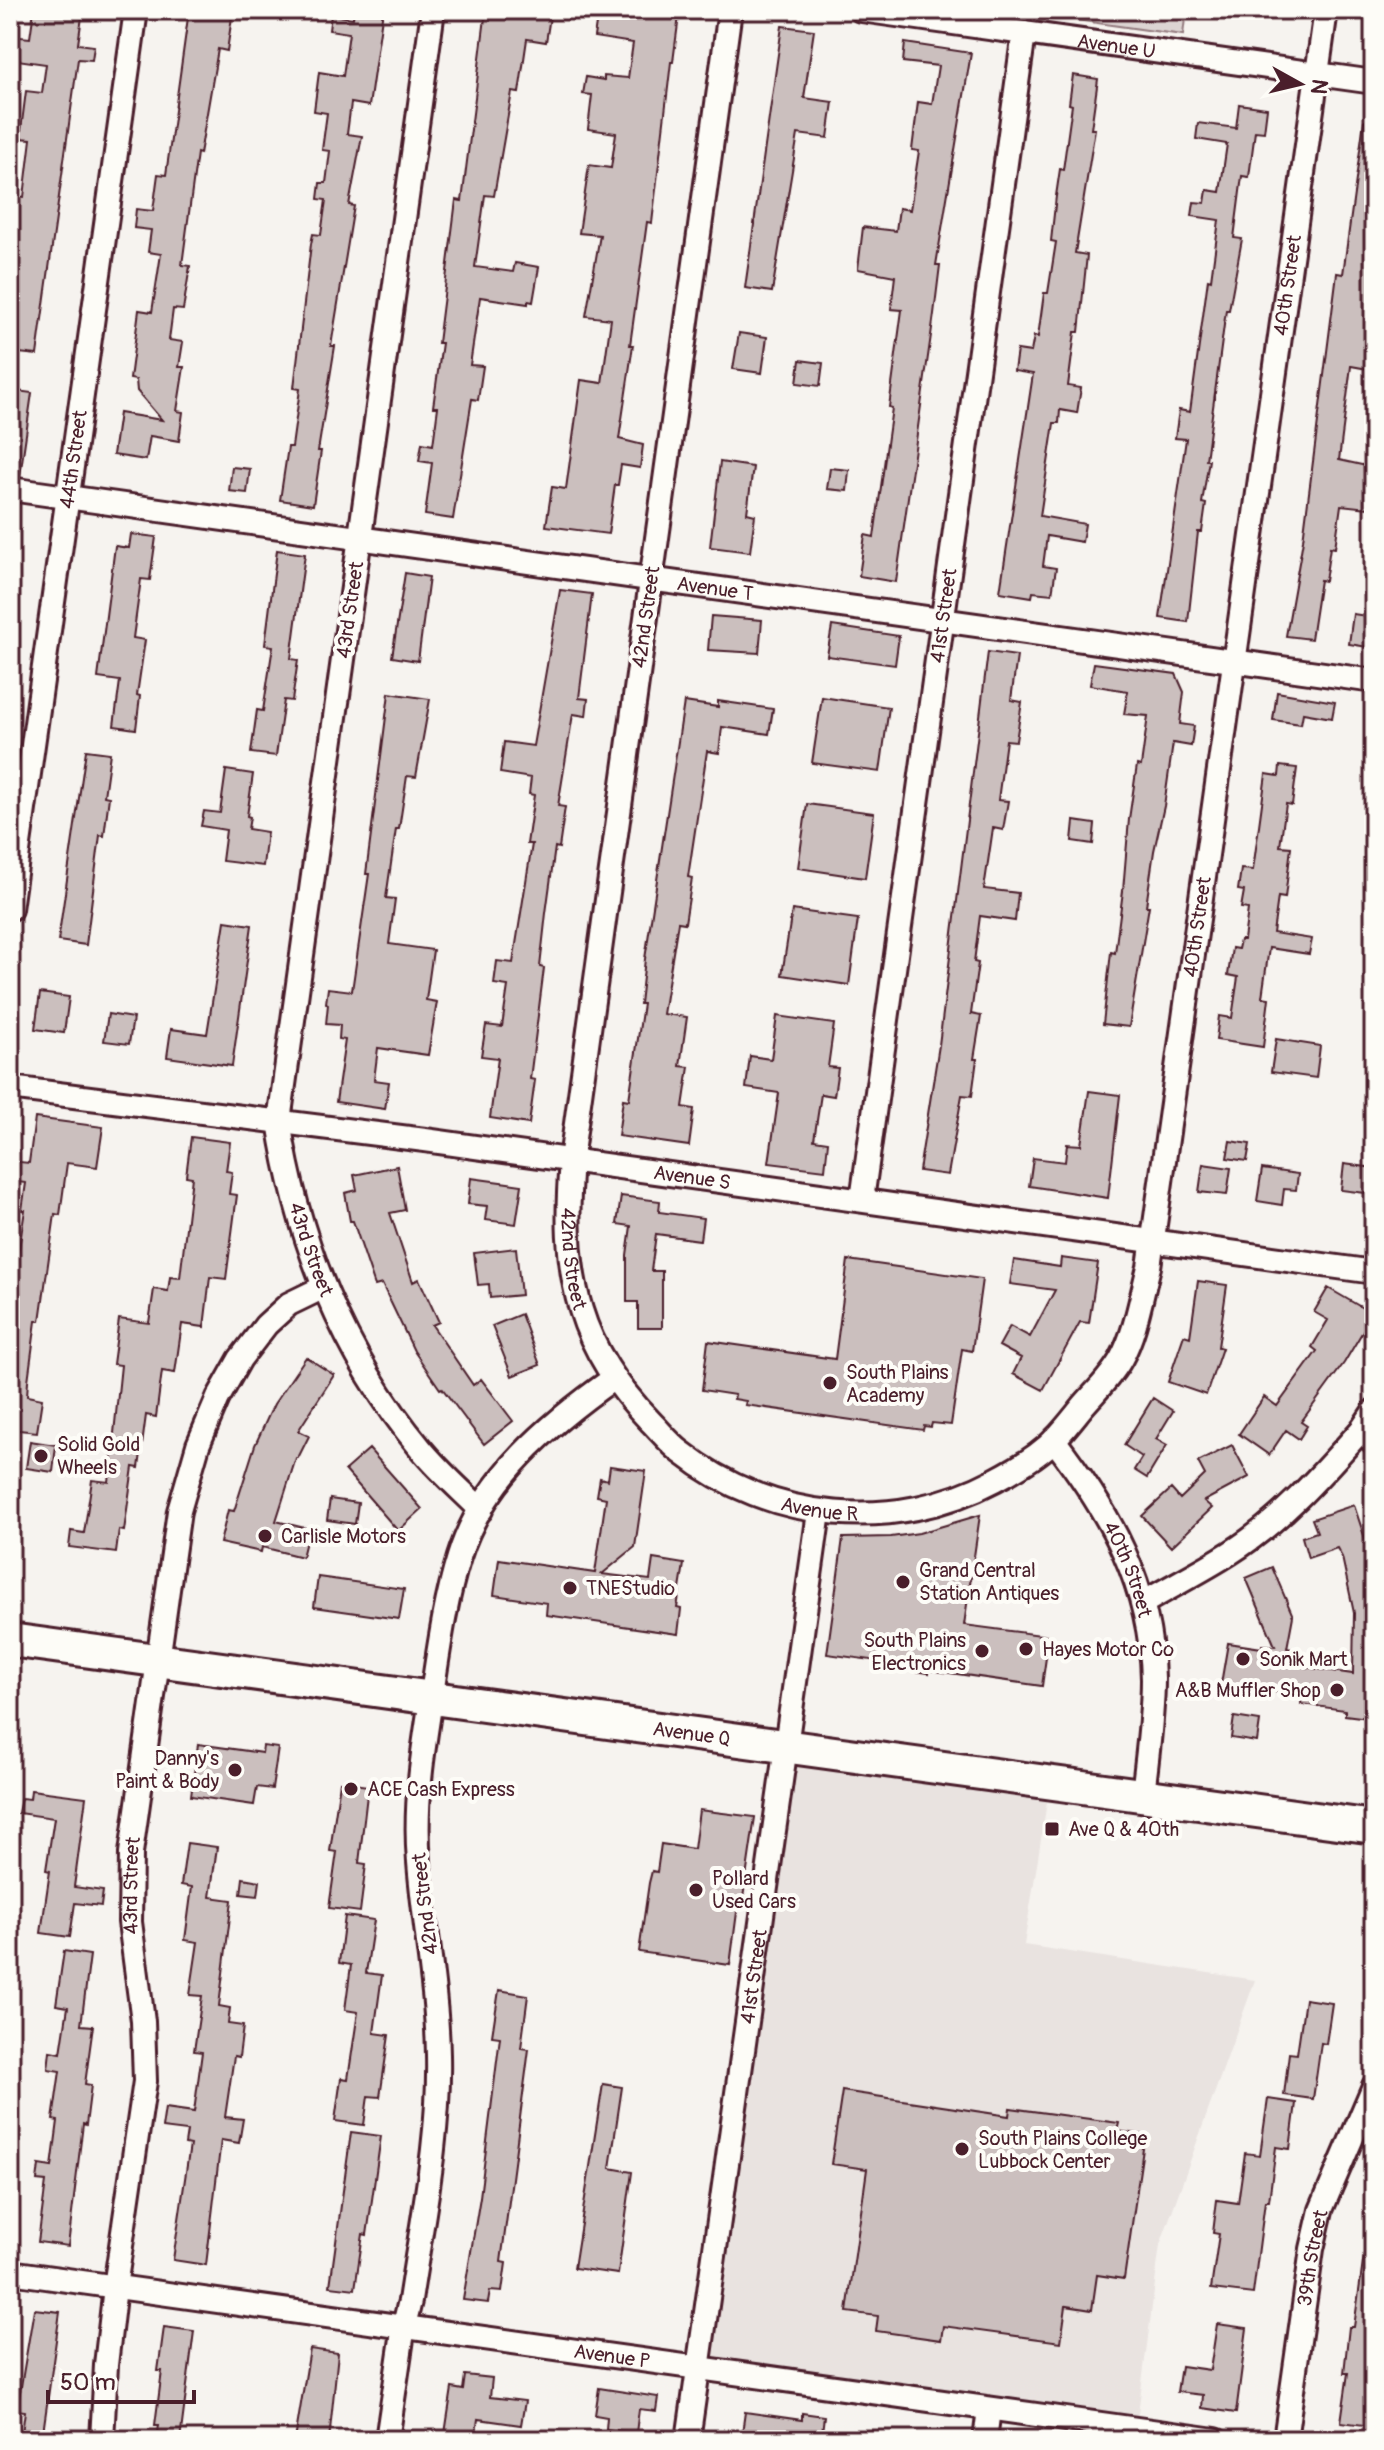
<svg xmlns="http://www.w3.org/2000/svg" width="1384" height="2450" font-family="Pangolin,sans-serif">
<style>
.built{fill:#e9e3e0}
.green{fill:#dcd4d2;stroke:#937a7e;stroke-width:2}
.building{fill:#cbbfbe;stroke:#4a1f2b;stroke-width:2}
.lines{fill:none;stroke-linecap:round;stroke-linejoin:round}
.minor-casing{stroke:#4a1f2b;stroke-width:28}
.highway-casing{stroke:#4a1f2b;stroke-width:38}
.minor{stroke:#fdfcf7;stroke-width:22}
.highway{stroke:#fdfcf7;stroke-width:32}
.poi-dot{fill:#4a1f2b;stroke:#fdfcf7;stroke-width:3}
.labels{text-anchor:middle;dominant-baseline:central;stroke-width:8;stroke-linejoin:round;paint-order:stroke}
.street-label{font-size:20px;fill:#4a1f2b;stroke:#fdfcf7}
.poi-label{font-size:20px;fill:#4a1f2b;stroke:#fdfcf7;text-anchor:start}
</style>
<rect width="100%" height="100%" fill="#f6f3ef"/>
<filter id="ink" filterUnits="userSpaceOnUse"><feTurbulence type="fractalNoise" baseFrequency=".0125" numOctaves="2"/><feDisplacementMap in="SourceGraphic" scale="16" xChannelSelector="R" yChannelSelector="G"/><feConvolveMatrix kernelMatrix="1 2 1 2 8 2 1 2 1" color-interpolation-filters="sRGB"/></filter>
<g filter="url(#ink)">
<path class="built" d="M787 1746 1050 1783 1024 1945 1255 1980 1160 2245 1136 2429 698 2369Z"/>
<path class="green" d="M1005 10H1186L1183 35Z"/>
<path class="building" d="M34 10H83L78 44 94 46 92 60 78 59 37 355 10 352V313L14 284H10V207L12 208 14 196 24 197 31 139 20 138 26 91 42 93 46 64 10 59V36L30 38Z
M189 10H233L227 51 218 49 200 154 197 153 182 265 190 266 183 310 173 309 169 340 183 342 179 367H184L177 411 183 412 179 441 150 436 146 460 113 455 119 413 162 420 137 391 136 380 130 379 139 310 152 312 161 254 148 252 151 230 134 228 136 209 153 211 158 174 166 175Z
M354 10H383L369 106 351 103 347 134 362 136 349 205 354 206 331 346H335L318 451H321L313 505 280 500 288 447H292L300 389 294 388 311 244 313 234 321 235 326 200 318 199 320 183H326L330 151 322 150 327 113 314 111 319 72 343 76 349 33 329 30 331 15 353 18Z
M486 10H551L546 42 527 39 519 93 512 92 494 196 485 195 475 267 513 272 515 263 539 267 533 302 528 301V304L480 297 470 365 483 366 478 400 472 399 453 519 425 515 432 463 419 461 422 443 433 445 438 407H433L442 343H438L456 200 462 201Z
M598 10H640L679 16 673 62H671L652 223 647 222 630 345H633L619 439 643 445 640 468 621 465 618 485H615L608 534 546 526 552 487 566 489 581 380 602 383 611 319 586 316 600 235 579 233 589 165 611 168 616 133 588 129 592 95 583 94 586 77 604 80V76L628 78 633 43 594 37Z
M782 26 814 30 804 98 833 102 828 138 798 134 772 292 745 288Z
M905 43 971 53 936 265H940L934 314 896 582 859 576 865 535 874 537 892 408 889 407 902 310 891 309 895 276 858 269 863 227 896 231 899 208 910 210 919 151 912 150 918 102 932 104 938 66 903 62Z
M1073 75 1098 79 1091 129H1095L1075 253 1087 255 1079 332H1075L1068 386 1081 388 1077 413 1060 410 1059 423H1054L1040 516 1085 524 1082 542 1047 536 1043 566 1056 568 1052 594 1033 592 1032 597 1000 592 1033 374 1014 371 1017 350 1031 352 1034 336 1038 337 1044 293H1048L1056 242 1051 241 1056 196 1060 169 1063 170 1072 105 1069 104Z
M1239 104 1267 108 1264 132 1255 131 1249 177 1242 176 1234 238 1242 239 1229 310H1226L1206 460H1209L1202 503 1206 504 1202 532H1198L1188 622 1160 618 1186 439 1175 438 1179 410 1190 412 1208 279 1211 280 1219 220 1192 216 1194 202 1205 203 1207 190 1220 192 1227 144 1196 139 1198 123 1236 128Z
M1364 121 1374 122V298L1368 341H1372L1368 369 1351 366 1339 460 1371 467 1367 493 1370 494 1368 508 1341 505 1335 548 1330 547 1325 581 1320 580 1311 639 1286 636 1303 540 1337 273 1343 274Z
M739 333 767 337 762 373 733 369Z
M800 360 823 363 820 386 797 383Z
M10 390 32 393 20 476 10 475Z
M720 462 753 467 747 513 755 515 750 552 710 547Z
M232 467 250 469 247 493 229 491Z
M830 468 849 470 847 491 827 489Z
M131 534 156 537 150 580 141 579 133 638 145 640 137 695 140 696 136 729 114 726 120 681 98 678 115 546 129 548Z
M277 550 305 554 291 659 298 660 292 701 284 700 276 756 251 753 257 710 263 711 273 646 265 645Z
M405 573 429 577 418 661 392 657Z
M560 590 592 594 579 698 588 699 586 716 573 714 558 806 565 807 559 848 555 847 546 913 540 967 544 968 530 1079 535 1080 529 1124 490 1118 498 1058 481 1056 486 1025 502 1027 508 986 494 984 497 961 513 963 532 844H527L534 795 529 794 531 778 500 773 504 742 533 746Z
M1353 614 1374 617V648L1349 644Z
M711 616 762 620 759 653 708 650Z
M832 626 899 636 895 665 827 656Z
M988 652 1017 656 1011 700 1022 702 1016 741 1006 740 998 800 1008 801 1003 830 993 828 984 889 1018 893 1015 921 980 916 974 962 978 963 971 1014 981 1016 974 1059H977L972 1096 962 1095 948 1175 919 1171 939 1045Z
M1094 663 1176 674 1184 692 1180 724 1194 726 1191 746 1173 743 1164 806 1154 851 1146 906H1149L1129 1027 1103 1024 1111 952 1115 953 1123 891 1129 819 1137 765 1141 766 1148 716 1124 714 1128 691 1090 685Z
M1277 692 1335 702 1332 718 1303 713 1301 724 1273 720Z
M389 693 430 699 416 777 407 776 399 829H396L386 898 395 899 389 944 433 950 426 1000 437 1002 428 1055 378 1048 374 1080 389 1082 385 1109 336 1102 345 1040 339 1039 340 1025 326 1024 328 1004 326 1003 328 988 352 991 369 874H366Z
M822 697 889 707 880 772 812 763Z
M718 701 773 709 769 734 722 727 719 753 707 751 688 877 692 878 685 923 678 922 663 1014 687 1017 680 1066 689 1067 683 1107 694 1109 689 1146 618 1136 623 1099 629 1100 643 1004H640L645 959 684 702 718 707Z
M86 750 110 753 104 796 109 797 104 836 100 835 86 945 58 941Z
M1280 766 1297 768 1292 805 1286 804 1280 846 1291 847 1285 898 1278 897 1273 933 1312 939 1309 954 1269 948 1262 997 1269 998 1263 1047 1216 1040 1219 1016 1232 1018 1238 977 1228 975 1232 948 1238 949 1240 940H1244L1248 909 1241 908 1244 891 1238 890 1241 869 1253 870 1266 774 1279 776Z
M226 770 253 774 247 816 250 817 248 829 267 832 263 866 222 861 226 830 201 826 204 811 220 813Z
M807 804 874 813 865 878 798 868Z
M1074 821 1095 824 1093 844 1072 841Z
M792 910 858 919 849 985 782 975Z
M225 921 252 925 232 1066 167 1057 171 1029 207 1034Z
M40 993 69 997 64 1033 35 1029Z
M108 1014 133 1018 129 1044 104 1041Z
M777 1016 834 1024 828 1067 838 1068 834 1096 821 1094 814 1140 828 1142 825 1170 769 1163 779 1093 746 1088 750 1056 771 1059Z
M1276 1039 1320 1046 1316 1078 1271 1072Z
M1089 1091 1120 1095 1108 1198 1029 1186 1033 1158 1065 1162 1067 1144 1081 1145Z
M35 1118 103 1127 97 1167 67 1163 60 1215 55 1214 40 1321H36L28 1381 27 1396 42 1399 37 1432 10 1429V1306L25 1210H22L26 1183 10 1181V1161L29 1163Z
M191 1137 230 1142 226 1171 232 1172 229 1194 237 1195 226 1279 210 1277 204 1327 182 1324 175 1373 162 1371 156 1417 146 1415 139 1468 133 1467 124 1531 119 1530 116 1553 69 1547 71 1531 84 1533 92 1480 109 1482 121 1365 113 1364 119 1319 149 1323 154 1289 168 1291 170 1277 180 1278 192 1177 186 1176Z
M1230 1141 1250 1144 1247 1161 1227 1158Z
M1203 1164 1231 1168 1227 1195 1199 1192Z
M1344 1164 1374 1168V1194L1341 1190Z
M397 1166 405 1210 390 1213 413 1282 419 1279 439 1322 432 1325 473 1385 481 1379 513 1421 484 1444 442 1388 440 1389 414 1351 382 1284 375 1286 353 1221H350L345 1193 357 1190 354 1175Z
M1262 1169 1298 1174 1296 1190 1284 1189 1282 1205 1257 1201Z
M471 1178 522 1185 516 1224 485 1220 487 1206 468 1204Z
M621 1196 660 1201 659 1212 703 1218 700 1240 656 1234 651 1271H662V1328H638V1302H627V1255L631 1226 617 1224Z
M516 1248 521 1295 490 1298 489 1284 478 1285 474 1253Z
M1061 1258 1098 1263 1089 1323 1080 1322 1043 1390 1013 1374 1021 1358 999 1346 1010 1326 1030 1337 1055 1290 1010 1284 1014 1260 1060 1267Z
M848 1260 982 1279 972 1351 962 1349 951 1425 932 1423 931 1427 924 1426 923 1430 745 1405 746 1401 734 1399 735 1395 702 1390 708 1341 835 1359Z
M1198 1281 1227 1285 1218 1347 1222 1348 1206 1395 1168 1382 1184 1335 1190 1337Z
M1328 1288 1373 1314 1344 1363 1301 1422 1307 1426 1299 1439 1286 1430 1269 1455 1239 1434 1264 1397 1277 1406 1317 1351 1312 1347 1328 1320 1314 1312Z
M521 1314 540 1365 512 1376 492 1326Z
M306 1357 334 1375 298 1431 309 1436 298 1458H296L276 1521 309 1529 302 1557 262 1547 261 1552 220 1543 228 1510 234 1511 255 1445 274 1404Z
M1153 1398 1173 1411 1156 1439 1167 1445 1147 1478 1134 1470 1142 1457 1124 1445Z
M30 1441 56 1445 53 1472 26 1468Z
M1232 1445 1249 1477 1204 1501 1212 1508 1171 1547 1142 1516 1171 1489 1180 1499 1205 1475 1198 1462Z
M369 1449 422 1509 398 1531 345 1470Z
M610 1466 646 1471 635 1547 602 1574 650 1580 653 1559 684 1564 677 1608 681 1609 678 1634 546 1615 547 1603 494 1595 499 1559 595 1573 606 1498 597 1496 600 1478 608 1480Z
M330 1499 358 1503 355 1524 327 1520Z
M1354 1505 1374 1566V1673L1368 1718 1345 1715V1710L1301 1704 1302 1696 1221 1684 1228 1643 1262 1648V1645L1275 1646 1246 1578 1272 1567 1293 1616 1287 1648 1292 1649 1290 1665 1353 1674 1354 1613 1342 1557 1337 1548 1308 1558 1302 1537 1317 1532 1312 1519Z
M980 1515 964 1625 1049 1636 1042 1686 929 1670V1673L900 1669 901 1664 827 1654 843 1538 891 1537 919 1533Z
M318 1577 404 1589 399 1619 314 1607Z
M1234 1717 1260 1721 1257 1742 1231 1738Z
M198 1744 262 1753 263 1746 278 1748 272 1789 257 1787 254 1805 191 1796Z
M340 1782 368 1786 359 1863 366 1864 360 1912 329 1908 337 1852 330 1851Z
M31 1790 86 1797 74 1887 103 1891 101 1906 75 1903 70 1937 41 1933 50 1871 46 1870 54 1818 18 1813 21 1798 30 1799Z
M699 1810 755 1817 743 1898 739 1897 730 1965 639 1952 649 1883 652 1871 657 1872 661 1844 694 1849Z
M187 1843 217 1847 210 1897 232 1900 219 2006 230 2008 228 2024 243 2026 239 2057 234 2056 225 2117 243 2119 239 2143 221 2140 206 2265 173 2260 190 2145 185 2144 187 2131 162 2128 165 2108 194 2112 202 2052 194 2051 202 1996 190 1995 198 1942 185 1940 192 1887 181 1885Z
M243 1878 260 1881 258 1896 241 1894Z
M345 1916 374 1920 366 1973 382 1975 374 2033 389 2035 380 2097 368 2096 364 2125 335 2121 341 2078 348 2079 358 2012 345 2010 351 1965 339 1963Z
M64 1951 90 1955 81 2025 93 2026 85 2084 91 2085 86 2125 83 2124 68 2246 38 2242 46 2182 37 2181 39 2165 52 2167 58 2121 53 2120 60 2071 48 2069 50 2051 61 2053 68 2007 56 2005Z
M499 1990 528 1995 521 2048 529 2049 501 2262 506 2263 502 2292 490 2291 488 2303 463 2300 480 2197 500 2037 492 2036Z
M1305 1999 1332 2003 1326 2044 1321 2043 1313 2099 1284 2095 1289 2053 1297 2054Z
M603 2084 622 2087 610 2168 632 2172 618 2274 574 2268Z
M842 2091 1009 2116 1010 2108 1119 2123 1117 2131 1145 2135 1124 2279 1097 2275 1092 2310 1066 2306 1061 2342 943 2326 941 2340 876 2331 878 2316 847 2312 867 2169 831 2164Z
M1268 2099 1296 2103 1290 2149 1276 2147 1269 2201H1265L1253 2294 1211 2289 1219 2234 1213 2233 1217 2200 1238 2203 1245 2153 1260 2155Z
M351 2132 381 2136 367 2235 363 2234 355 2289 330 2286Z
M1364 2255H1374V2402L1371 2426 1341 2422 1348 2373H1344L1349 2327H1354Z
M34 2309 60 2312 42 2440H21L25 2411 17 2410Z
M1217 2324 1247 2328 1236 2413 1202 2408 1203 2395 1177 2392 1181 2366 1210 2370Z
M164 2327 194 2331 180 2440H157L159 2425H155L162 2371H158Z
M310 2349 338 2353 329 2440H295Z
M465 2375 492 2378 490 2397 525 2401 521 2425 478 2419 475 2440H444L452 2388 463 2390Z
M599 2388 658 2397 656 2411 639 2409 636 2433 606 2429 607 2417 595 2415Z
M745 2412 802 2420V2413L824 2416 821 2440 785 2434 784 2440H741Z"/>
<g class="lines">
<defs>
<g id="minor">
<path id="s1" d="M433 10 279 1121C297 1240 343 1355 421 1449 439 1471 461 1490 481 1510"/>
<path id="s2" d="M730 10 571 1160C567 1211 566 1260 581 1310 594 1353 621 1391 651 1422 661 1432 670 1444 681 1452 771 1523 896 1533 995 1480 1016 1469 1039 1456 1055 1439 1065 1429 1074 1417 1083 1406 1096 1391 1111 1377 1121 1359 1136 1332 1141 1297 1149 1267L1326 10"/>
<path id="s3" d="M861 10 1374 82"/>
<path id="s4" d="M10 489 1374 681"/>
<path id="s5" d="M10 909 136 10"/>
<path id="s6" d="M10 1088 425 1140 1374 1272"/>
<path id="s7" d="M862 1200 1024 33"/>
<path d="M1374 1411 1362 1429 1374 1443"/>
<path id="s8" d="M1054 1440C1110 1513 1151 1585 1153 1679 1153 1718 1147 1757 1143 1795"/>
<path d="M1143 1603C1172 1586 1202 1571 1230 1553 1281 1521 1322 1474 1362 1429"/>
<path id="s9" d="M10 2272 1216 2440"/>
<path id="s10" d="M102 2440 106 2365 115 2287 145 2081 143 2021 130 1922 131 1853 179 1511 198 1445 218 1398 240 1359 266 1325 289 1304 324 1287"/>
<path d="M387 2440 404 2325 410 2301C422 2220 440 2137 438 2055 437 1990 424 1927 419 1862 414 1806 423 1749 432 1694 439 1648 445 1602 459 1557 483 1479 550 1423 614 1378"/>
<path id="s11" d="M688 2440 819 1512"/>
<path d="M985 2440 989 2409"/>
<path id="s12" d="M1285 2440 1312 2249 1321 2210 1374 2086"/>
</g>
<g id="highway">
<path id="s13" d="M10 1640 1374 1827"/>
</g>
</defs>
<use href="#minor" class="minor-casing"/>
<use href="#highway" class="highway-casing"/>
<use href="#minor" class="minor"/>
<use href="#highway" class="highway"/>
</g>
</g>
<g class="poi-dot">
<circle cx="830" cy="1383" r="8"/>
<circle cx="41" cy="1456" r="8"/>
<circle cx="265" cy="1536" r="8"/>
<circle cx="903" cy="1582" r="8"/>
<circle cx="570" cy="1588" r="8"/>
<circle cx="1026" cy="1649" r="8"/>
<circle cx="982" cy="1651" r="8"/>
<circle cx="1243" cy="1659" r="8"/>
<circle cx="1337" cy="1690" r="8"/>
<circle cx="235" cy="1770" r="8"/>
<circle cx="351" cy="1789" r="8"/>
<rect x="1044" y="1821" width="16" height="16" rx="4"/>
<circle cx="696" cy="1890" r="8"/>
<circle cx="962" cy="2149" r="8"/>
</g>
<g class="labels">
<g class="street-label">
<text stroke="none"><textPath href="#s3" startOffset="258">Avenue U</textPath></text>
<text stroke="none"><textPath href="#s2" startOffset="3086">40th Street</textPath></text>
<text stroke="none"><textPath href="#s5" startOffset="454">44th Street</textPath></text>
<text stroke="none"><textPath href="#s4" startOffset="712">Avenue T</textPath></text>
<text transform="translate(350 610) rotate(-82)">43rd Street</text>
<text stroke="none"><textPath href="#s7" startOffset="590">41st Street</textPath></text>
<text transform="translate(646 617) rotate(-82)">42nd Street</text>
<text stroke="none"><textPath href="#s2" startOffset="2438">40th Street</textPath></text>
<text stroke="none"><textPath href="#s6" startOffset="688">Avenue S</textPath></text>
<text stroke="none"><textPath href="#s1" startOffset="1254">43rd Street</textPath></text>
<text stroke="none"><textPath href="#s2" startOffset="1260">42nd Street</textPath></text>
<text stroke="none"><textPath href="#s2" startOffset="1640">Avenue R</textPath></text>
<text stroke="none"><textPath href="#s8" startOffset="150">40th Street</textPath></text>
<text stroke="none"><textPath href="#s13" startOffset="688">Avenue Q</textPath></text>
<text stroke="none"><textPath href="#s10" startOffset="558">43rd Street</textPath></text>
<text transform="translate(425 1904) rotate(-97)">42nd Street</text>
<text stroke="none"><textPath href="#s11" startOffset="468">41st Street</textPath></text>
<text stroke="none"><textPath href="#s12" startOffset="184">39th Street</textPath></text>
<text stroke="none"><textPath href="#s9" startOffset="608">Avenue P</textPath></text>
</g>
<g class="poi-label">
<text x="846" y="1372">South Plains<tspan x="846" dy="23">Academy</tspan></text>
<text x="57" y="1444">Solid Gold<tspan x="57" dy="23">Wheels</tspan></text>
<text x="281" y="1536">Carlisle Motors</text>
<text x="919" y="1570">Grand Central<tspan x="919" dy="23">Station Antiques</tspan></text>
<text x="586" y="1588">TNEStudio</text>
<text x="966" y="1640" text-anchor="end">South Plains<tspan x="966" dy="23">Electronics</tspan></text>
<text x="1042" y="1649">Hayes Motor Co</text>
<text x="1259" y="1659">Sonik Mart</text>
<text x="1321" y="1690" text-anchor="end">A&amp;B Muffler Shop</text>
<text x="219" y="1758" text-anchor="end">Danny's<tspan x="219" dy="23">Paint &amp; Body</tspan></text>
<text x="367" y="1789">ACE Cash Express</text>
<text x="1068" y="1829">Ave Q &amp; 40th</text>
<text x="712" y="1878">Pollard<tspan x="712" dy="23">Used Cars</tspan></text>
<text x="978" y="2138">South Plains College<tspan x="978" dy="23">Lubbock Center</tspan></text>
</g>
</g>
<rect width="1384" height="2450" fill="none" stroke="#fdfcf7" stroke-width="40"/>
<rect x="20" y="20" width="1344" height="2410" fill="none" stroke="#4a1f2b" stroke-width="3" filter="url(#ink)"/>
<g transform="translate(1300 84) rotate(98)" stroke="#fdfcf7" stroke-width="6" paint-order="stroke">
<path d="M0-6L14 30L0 20L-14 30Z" fill="#4a1f2b"/>
<text y="-12" font-size="22" font-weight="bold" text-anchor="middle" fill="#4a1f2b">N</text>
</g>
<path d="M48 2390v12h146v-12" fill="none" stroke="#4a1f2b" stroke-width="4"/>
<text x="60" y="2390" font-size="24" fill="#4a1f2b" stroke="#fdfcf7" stroke-width="6" paint-order="stroke">50 m</text>
</svg>
